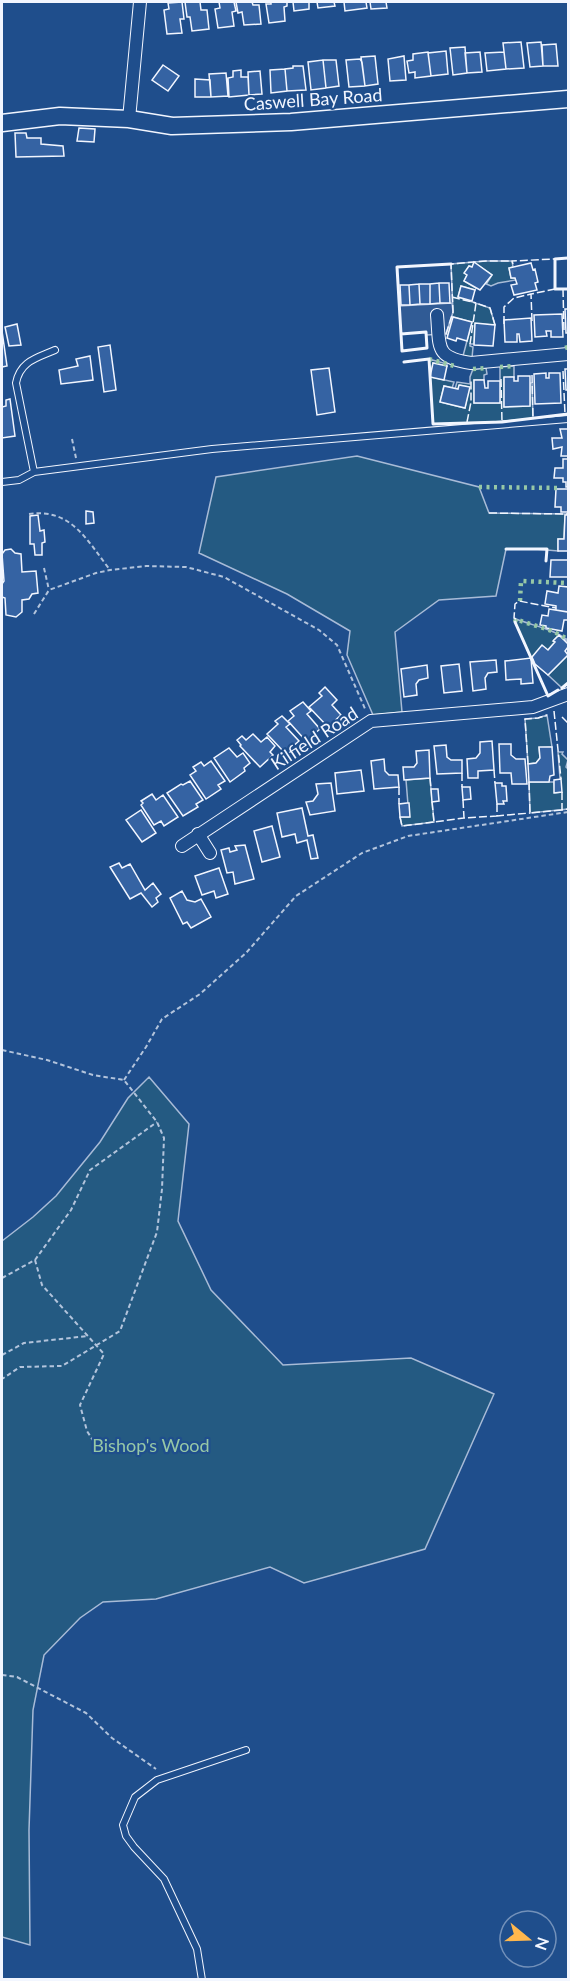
<svg xmlns="http://www.w3.org/2000/svg" width="570" height="1981" font-family="Lato,sans-serif">
<style>
.green{fill:#245a82;stroke:#a8bbd7;stroke-width:1.5}
.parking{fill:#305b95;stroke:#a8bbd7;stroke-width:1.5}
.building{fill:#3563a3;stroke:#f2f6ff;stroke-width:1.5}
.lines{fill:none;stroke-linecap:round;stroke-linejoin:round}
.service-casing{stroke:#f2f6ff;stroke-width:8}
.minor-casing{stroke:#f2f6ff;stroke-width:14}
.tertiary-casing{stroke:#f2f6ff;stroke-width:19}
.path{stroke:#b3c4dc;stroke-width:2;stroke-dasharray:4.5 3;stroke-linecap:butt}
.service{stroke:#1f4e8c;stroke-width:6}
.minor{stroke:#1f4e8c;stroke-width:12}
.tertiary{stroke:#1f4e8c;stroke-width:16}
.hedge{stroke:#97c8a6;stroke-width:4.5;stroke-dasharray:3 4.5;stroke-linecap:butt}
.fence{stroke:#f2f6ff;stroke-width:1.5;stroke-dasharray:8 3;stroke-linecap:butt}
.wall{stroke:#f2f6ff;stroke-width:3}
.labels{text-anchor:middle;dominant-baseline:central;stroke-width:4.5;stroke-linejoin:round;paint-order:stroke}
.street-label{font-size:18px;fill:#f2f6ff;stroke:#1f4e8c}
.park-label{font-size:18px;fill:#97c8a6;stroke:#1f4e8c}
</style>
<rect width="100%" height="100%" fill="#1f4e8c"/>
<path class="green" d="M486 261H512L513 267 509 268 511 278H515L516 280 498 283 491 286 484 283H487L492 275 475 263 472 267 469 266 465 273 467 275 464 281 476 288 475 290 461 286 458 297 490 308 495 325 475 324 474 344H470V346L473 347 472 358 463 356 472 322 453 317 448 335 446 334 453 312 451 264Z
M429 359 447 364V366L433 363 431 377 454 382 452 388 444 386 440 402 465 408 469 387 460 385 458 389H455L457 382 470 384V377L473 369 486 368 487 374 484 375V380H474V403H500V367L514 366V377L504 378V407L530 406V383H532L533 419 502 422 433 424Z
M357 456 479 487 489 513 568 514V515L565 516 564 539H558V551L535 549H506L496 596 439 600 395 632 402 712 373 715 347 655 350 631 287 594 199 553 216 477Z
M516 619C534 626 553 629 568 640V642L559 635 554 640 555 642 534 665 515 622Z
M568 655V683L562 688 548 675Z
M547 715 552 747 539 748 540 758 536 763 528 764 525 719 538 718Z
M558 752H563L562 754 568 760 566 767 568 769V809L530 813 529 782H554L555 793 561 792Z
M430 778 434 822 402 826 400 817H409L406 780Z
M149 1077 189 1124 178 1221 211 1290 283 1365 411 1358 494 1394 425 1549 304 1583 270 1567 156 1599 103 1602 80 1618 44 1655 33 1710 29 1830 30 1945 2 1937V1241L33 1217 56 1196 100 1142 128 1098Z"/>
<path class="parking" d="M452 303 453 312 446 334 426 335V332L401 334 399 306Z"/>
<path class="building" d="M182 2 184 19H180L182 33 167 34 164 10 169 9 168 3Z
M185 2H200L201 10H207L209 29 192 31 190 17H187Z
M219 2H234L236 11 232 12 234 26 218 28 215 9 220 8Z
M236 2H252L253 5H259L261 24 244 25 242 12 238 13Z
M271 2H287V6L284 7 285 21 269 23 266 4H271Z
M293 2H309V9L294 11Z
M317 2H334L335 6 318 8Z
M344 2H366L367 8 345 11Z
M370 2H386L387 8 371 9Z
M521 42 524 68 506 69 503 43Z
M541 42 543 66 530 67 527 43Z
M556 44 558 66H543L542 45Z
M465 47 467 73 453 75 450 48Z
M446 51 448 74 431 76 428 53Z
M428 52 431 76 415 78V72L409 73 407 61 413 60V54Z
M480 52 482 72 467 73 465 53Z
M504 52 506 69 487 71 485 53Z
M375 56 378 84 365 86 361 57Z
M404 56 406 80 390 81 388 59Z
M360 59 362 62 365 86 349 87 346 60Z
M323 60 326 88 311 90 308 62Z
M323 60H336L339 86 326 88Z
M163 65 179 76 168 91 152 80Z
M293 66H303L306 90 287 91 285 69 293 68Z
M285 69 287 91 271 93 270 70Z
M241 70V77H248L249 95 229 97 228 78 233 77V71Z
M260 71 262 94 249 95 248 72Z
M226 73 228 96 211 97 209 74Z
M195 79 210 80 211 97H195Z
M79 128 95 129 94 142 77 141Z
M15 133H26L27 138H41V144L63 146 64 156 16 157Z
M474 262 492 275 480 290 464 281 467 275 464 273 469 266 472 267Z
M531 263 533 270 535 269 538 282 535 283 537 290 514 295 511 285 517 284 515 278H511L509 268Z
M439 283H449L450 303H440Z
M439 283 440 303 430 304V284Z
M419 284 420 304 410 305 409 285Z
M419 284H430V304H420Z
M400 285H409L410 305H401Z
M461 286 475 290 472 301 458 297Z
M565 309H568V333H566Z
M562 314 563 337H551V331H546L547 336 535 337 534 315Z
M453 317 472 322 467 341 457 338 456 341 447 338Z
M531 318 532 341 520 342 519 334H517V342H505L504 320Z
M475 323 495 325 493 346 474 345Z
M17 324 21 345 9 346 5 327Z
M2 331 7 366 2 367Z
M110 345 116 390 104 392 98 347Z
M90 356 93 380 61 384 59 370 78 366 76 359Z
M433 363 447 366 444 380 430 377Z
M329 368 335 412 317 415 311 370Z
M565 369H568V390H566Z
M546 373V378H549V373H560L561 403 535 404 534 374Z
M518 376H530V406L504 407V377H514V381H518Z
M474 380H484L485 388H488V381H500V403H474Z
M459 385 470 387 465 408 440 402 444 386 458 389Z
M10 399 15 436 2 438V407L6 406V400Z
M560 429H568V456H561L562 447 553 449 552 438H562Z
M563 459H568V487H566V482H563V478H554L555 468H563Z
M556 489H568V512H561V507H555Z
M86 511 93 512 94 523 86 524Z
M38 515 40 531 44 530 45 542 42 543V555H35L34 544H30V516Z
M565 515H568V551H558V539H564Z
M11 549 15 553 21 554 22 572 36 571 38 593 32 594 29 599 22 600V612L16 617 6 615 5 598 2 597V584L4 581 2 554 5 550Z
M551 560H568V577H550Z
M559 586 568 587V612L556 610V606L545 604 547 591 558 593Z
M549 609 568 612V620H564L562 631 546 628V626L540 625 542 615 548 616Z
M559 635 568 644V647L565 651 568 655 548 675 535 664 532 657 542 645 548 650 555 642 553 641Z
M531 658 533 683 521 684V679L506 680 505 661Z
M496 660 497 672 488 673 485 678 486 689 473 691 470 662Z
M459 664 462 691 444 693 441 666Z
M427 665 428 678 419 680 416 684 417 695 404 697 401 669Z
M325 687 337 700 332 705 341 715 328 727 309 707 322 696 319 693Z
M303 702 311 711 307 714 320 729 306 741 288 721 294 716 290 711Z
M282 716 290 724 286 727 299 741 285 753 267 734 278 724 275 721Z
M253 734 261 742 267 737 275 746 270 752 273 755 260 767 240 746 241 745 237 740 242 736 246 740Z
M492 741 494 770 478 771V778H468L467 759 476 758 480 753V742Z
M499 744H511V755L516 759H525L527 784H512L511 773H500Z
M446 745 447 757 451 760H462V773L437 774 434 746Z
M539 747H552L554 775 550 776 549 782H529L528 764 536 763 540 758Z
M229 748 237 757 243 753 250 763 244 768 245 771 230 782 214 758Z
M429 750 430 778 404 780 403 767H414L417 763 416 751Z
M384 759 385 771 389 775H398L399 787 374 789 371 761Z
M211 761 225 781 218 785 221 789 206 799 190 775 196 771 193 767 201 762 204 766Z
M361 770 364 791 337 794 335 773Z
M561 779 562 792 554 793V780Z
M190 781 203 800 196 804 198 807 183 816 167 793 181 784 183 785Z
M331 783 335 811 310 815 306 802 313 801 318 794 316 784Z
M495 783H502V786H506L507 801H503L504 804H497Z
M462 787H470L471 799 463 800Z
M431 789H438L439 801 432 802Z
M152 794 156 800 163 795 178 817 164 826 161 821 154 825 141 805 143 803 141 801Z
M407 803H409L410 817H400L399 804Z
M302 808 308 836 313 835 318 858 311 859 307 840 297 843 295 834 282 837 277 813Z
M141 810 156 833 142 842 126 820Z
M272 826 280 857 262 862 254 831Z
M245 845 254 879 235 884 233 872 227 873 221 850 229 848 230 852 237 850 235 846Z
M119 863 122 868 130 864 145 890 153 883 161 894 156 898 158 902 152 907 141 893 130 899 110 867Z
M219 868 228 894 216 898 214 891 202 895 195 876Z
M182 891 187 900 195 902 201 899 211 917 191 928 187 922 183 924 170 898Z"/>
<g class="lines">
<defs>
<path id="service" d="M34 472 16 383C20 361 37 358 55 350
M2 482 19 480 34 472 212 449 568 419
M202 1980 197 1949 164 1879 134 1847 126 1836 123 1825 135 1797 157 1780 246 1750"/>
<path id="minor" d="M129 119 140 2
M437 315C440 346 434 358 471 363L568 354
M198 834 210 853
M182 846 371 721 533 707 568 694"/>
<path id="tertiary" d="M2 123 60 116 129 119 172 126 291 122 568 99"/>
</defs>
<use href="#service" class="service-casing"/>
<use href="#minor" class="minor-casing"/>
<use href="#tertiary" class="tertiary-casing"/>
<path class="path" d="M72 439 76 458
M29 514C71 508 87 540 110 570
M44 568 49 590
M34 614 49 590 96 573 110 570 146 566 186 567 224 577 319 630 337 645 366 711
M2 1050 47 1060 93 1075 124 1080 157 1122 164 1138 162 1189 157 1232 120 1331 62 1366 20 1367 2 1379
M124 1080 146 1047 162 1019 200 994 246 953 296 896 362 853 408 836 568 812
M35 1260 42 1285 104 1354 80 1405 87 1431 99 1450
M2 1278 35 1260 71 1210 90 1170 157 1122
M2 1355 24 1343 88 1336
M2 1675 17 1677 86 1713 112 1738 156 1769"/>
<use href="#service" class="service"/>
<use href="#minor" class="minor"/>
<use href="#tertiary" class="tertiary"/>
<path class="hedge" d="M565 348 568 347
M429 359 458 367
M500 367 514 366
M473 369 486 368
M479 487 560 488
M520 601 521 581 568 583
M515 622 516 619C533 626 554 629 568 640"/>
<path class="fence" d="M513 264 512 261 555 259
M563 289 564 332
M452 297 476 303
M532 321 531 294 555 289
M504 324V307L514 298 531 294
M446 334 453 312 451 264 486 261H512
M470 344 476 303 490 308 495 325
M563 371 565 414
M532 375 533 419
M501 379 502 422
M467 422 471 402V380
M489 513 568 514
M516 619 514 618 515 604 519 601 556 608
M554 711 561 779
M562 717 568 723
M528 764 525 719 538 718 547 715
M494 770 495 783
M462 773V787
M430 778 431 789
M529 782 530 813 562 810
M399 787V804
M562 792V810L568 809
M463 800 464 818 497 816
M432 802 434 822 464 818
M497 804V816L530 813
M400 817 402 826 434 822"/>
<path class="wall" d="M568 258 555 259V289H568
M401 334 426 332 427 348 402 351 397 267 451 264
M404 362 429 359 433 424 502 422 568 414
M506 549H547L546 561
M515 622 548 696 558 690
M562 688 568 683"/>
</g>
<g class="labels">
<g class="street-label">
<text transform="translate(313 99) rotate(-4)">Caswell Bay Road</text>
<text transform="translate(314 738) rotate(-33)">Kilfield Road</text>
</g>
<g class="park-label">
<text x="151" y="1445">Bishop's Wood</text>
</g>
</g>
<rect width="570" height="1981" fill="none" stroke="#f2f6ff" stroke-width="6"/>
<g transform="translate(528 1939) rotate(109)"><circle r="28" fill="#1f4e8c" stroke="#7391ba" stroke-width="1.5"/>
<path d="M0-4.5L10 22L0 15L-10 22Z" fill="#ffb74d"/>
<text y="-9" font-size="16" font-weight="bold" text-anchor="middle" fill="#f2f6ff">N</text>
</g>
</svg>
